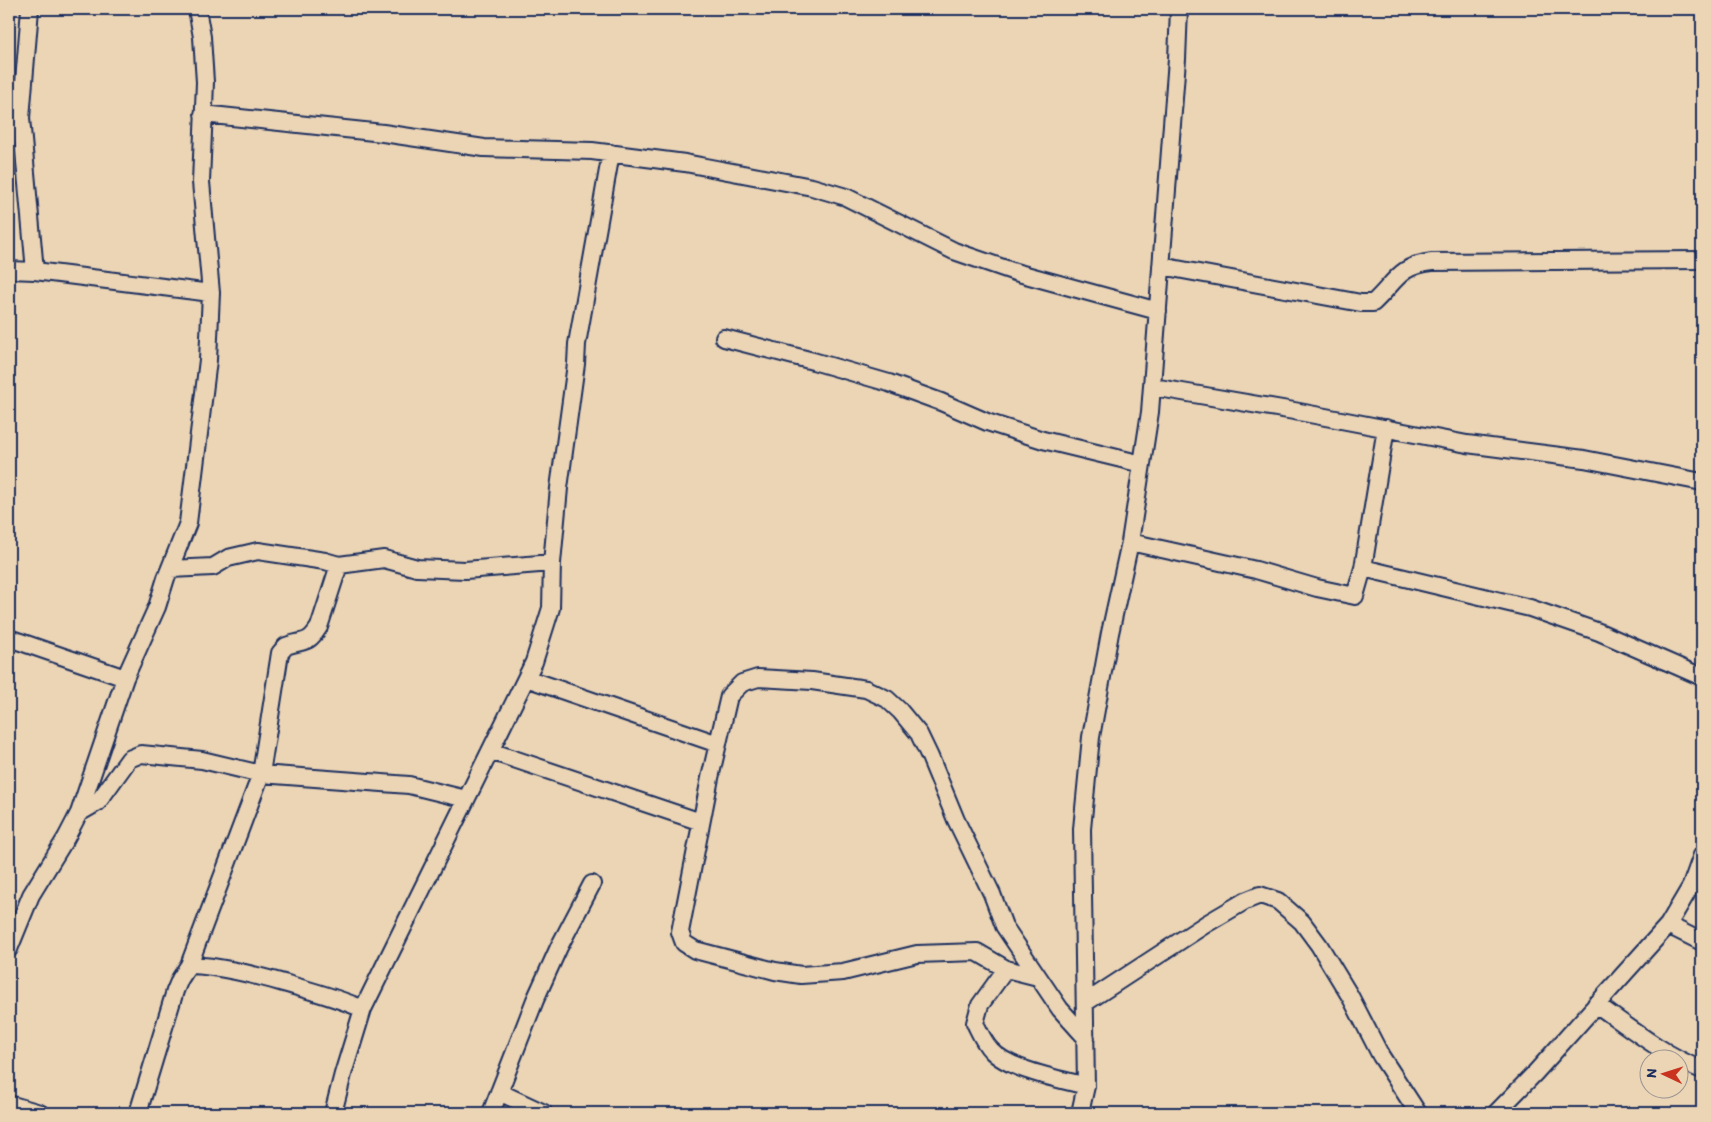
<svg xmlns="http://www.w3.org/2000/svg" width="1711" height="1122" font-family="Itim,sans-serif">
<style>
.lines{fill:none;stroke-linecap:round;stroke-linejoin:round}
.minor-casing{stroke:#1b2f5e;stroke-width:20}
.minor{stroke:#ecd5b5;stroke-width:16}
</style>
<rect width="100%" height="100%" fill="#ecd5b5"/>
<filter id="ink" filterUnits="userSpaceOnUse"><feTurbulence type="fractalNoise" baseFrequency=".02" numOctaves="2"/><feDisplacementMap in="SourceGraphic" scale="10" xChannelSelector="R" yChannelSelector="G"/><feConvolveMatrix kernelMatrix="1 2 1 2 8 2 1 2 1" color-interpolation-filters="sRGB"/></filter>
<g filter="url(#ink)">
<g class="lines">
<defs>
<path id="minor" d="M30 9 21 118 35 271
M203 114 383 133 484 148 592 151 685 163 812 187 846 197 954 251 1015 272 1158 311
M1161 266 1361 303H1373C1396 282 1398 266 1432 262L1702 260
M9 270 35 271 211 293
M724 338 813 361 889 383 941 402 987 422 1043 440 1142 464
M1153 387 1294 411 1467 444 1584 459 1702 482
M1130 542 1256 570 1317 588 1355 596 1363 568 1386 428
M1363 568 1530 608 1599 632 1702 677
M170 569 213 567 228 558 258 551 325 561 339 565 384 559 417 568 465 570 552 563
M9 638 125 678
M526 678 718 744
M490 751 701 822
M79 813 98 802 129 759 141 754 202 760 261 774 409 785 466 799
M1668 925 1702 942
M9 949 31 895 66 838 79 813 125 678 157 607 166 578 188 523 208 360 211 293 201 182 205 82 202 37 197 9
M189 965 261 774 280 653 286 646C304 639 307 646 319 627L339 565
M1006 969 980 1005 975 1023C980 1033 984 1043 991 1050 1009 1070 1060 1079 1086 1086
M1038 977 1006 969 977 952 917 954 843 972 801 975 775 971 695 950 684 943 680 932 710 778 729 696 742 683 758 678 812 681 866 689 887 699 900 711 919 734 930 757 956 820 992 894 1004 926 1060 1009 1086 1038
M1085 1003 1206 924 1245 901 1260 895 1278 901 1302 922 1319 945 1350 996 1381 1056 1418 1113
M1596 1004C1630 1028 1664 1055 1702 1070
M499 1092 544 1113
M9 1104 40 1113
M138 1113 175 991 180 979 189 965C220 966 250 974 280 982 308 990 336 997 363 1009
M333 1113 343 1074 363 1009 534 662 551 608 552 563 559 488 576 364 577 344 611 153
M491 1113 535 1000 559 947 592 884
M1080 1113 1086 1086 1082 829 1091 737 1110 633 1130 542 1150 412 1177 59 1179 9
M1496 1113 1535 1073 1668 925 1691 886 1702 855"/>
</defs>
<use href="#minor" class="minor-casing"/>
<use href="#minor" class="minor"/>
</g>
</g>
<rect width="1711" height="1122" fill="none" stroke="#ecd5b5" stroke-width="30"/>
<rect x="15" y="15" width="1681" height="1092" fill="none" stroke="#1b2f5e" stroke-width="2" filter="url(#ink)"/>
<g transform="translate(1664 1074) rotate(274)"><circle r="24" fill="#ecd5b5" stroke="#989392"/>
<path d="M0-4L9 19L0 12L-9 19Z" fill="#c8321e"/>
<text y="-8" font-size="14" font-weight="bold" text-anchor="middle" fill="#1b2f5e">N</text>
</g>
</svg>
